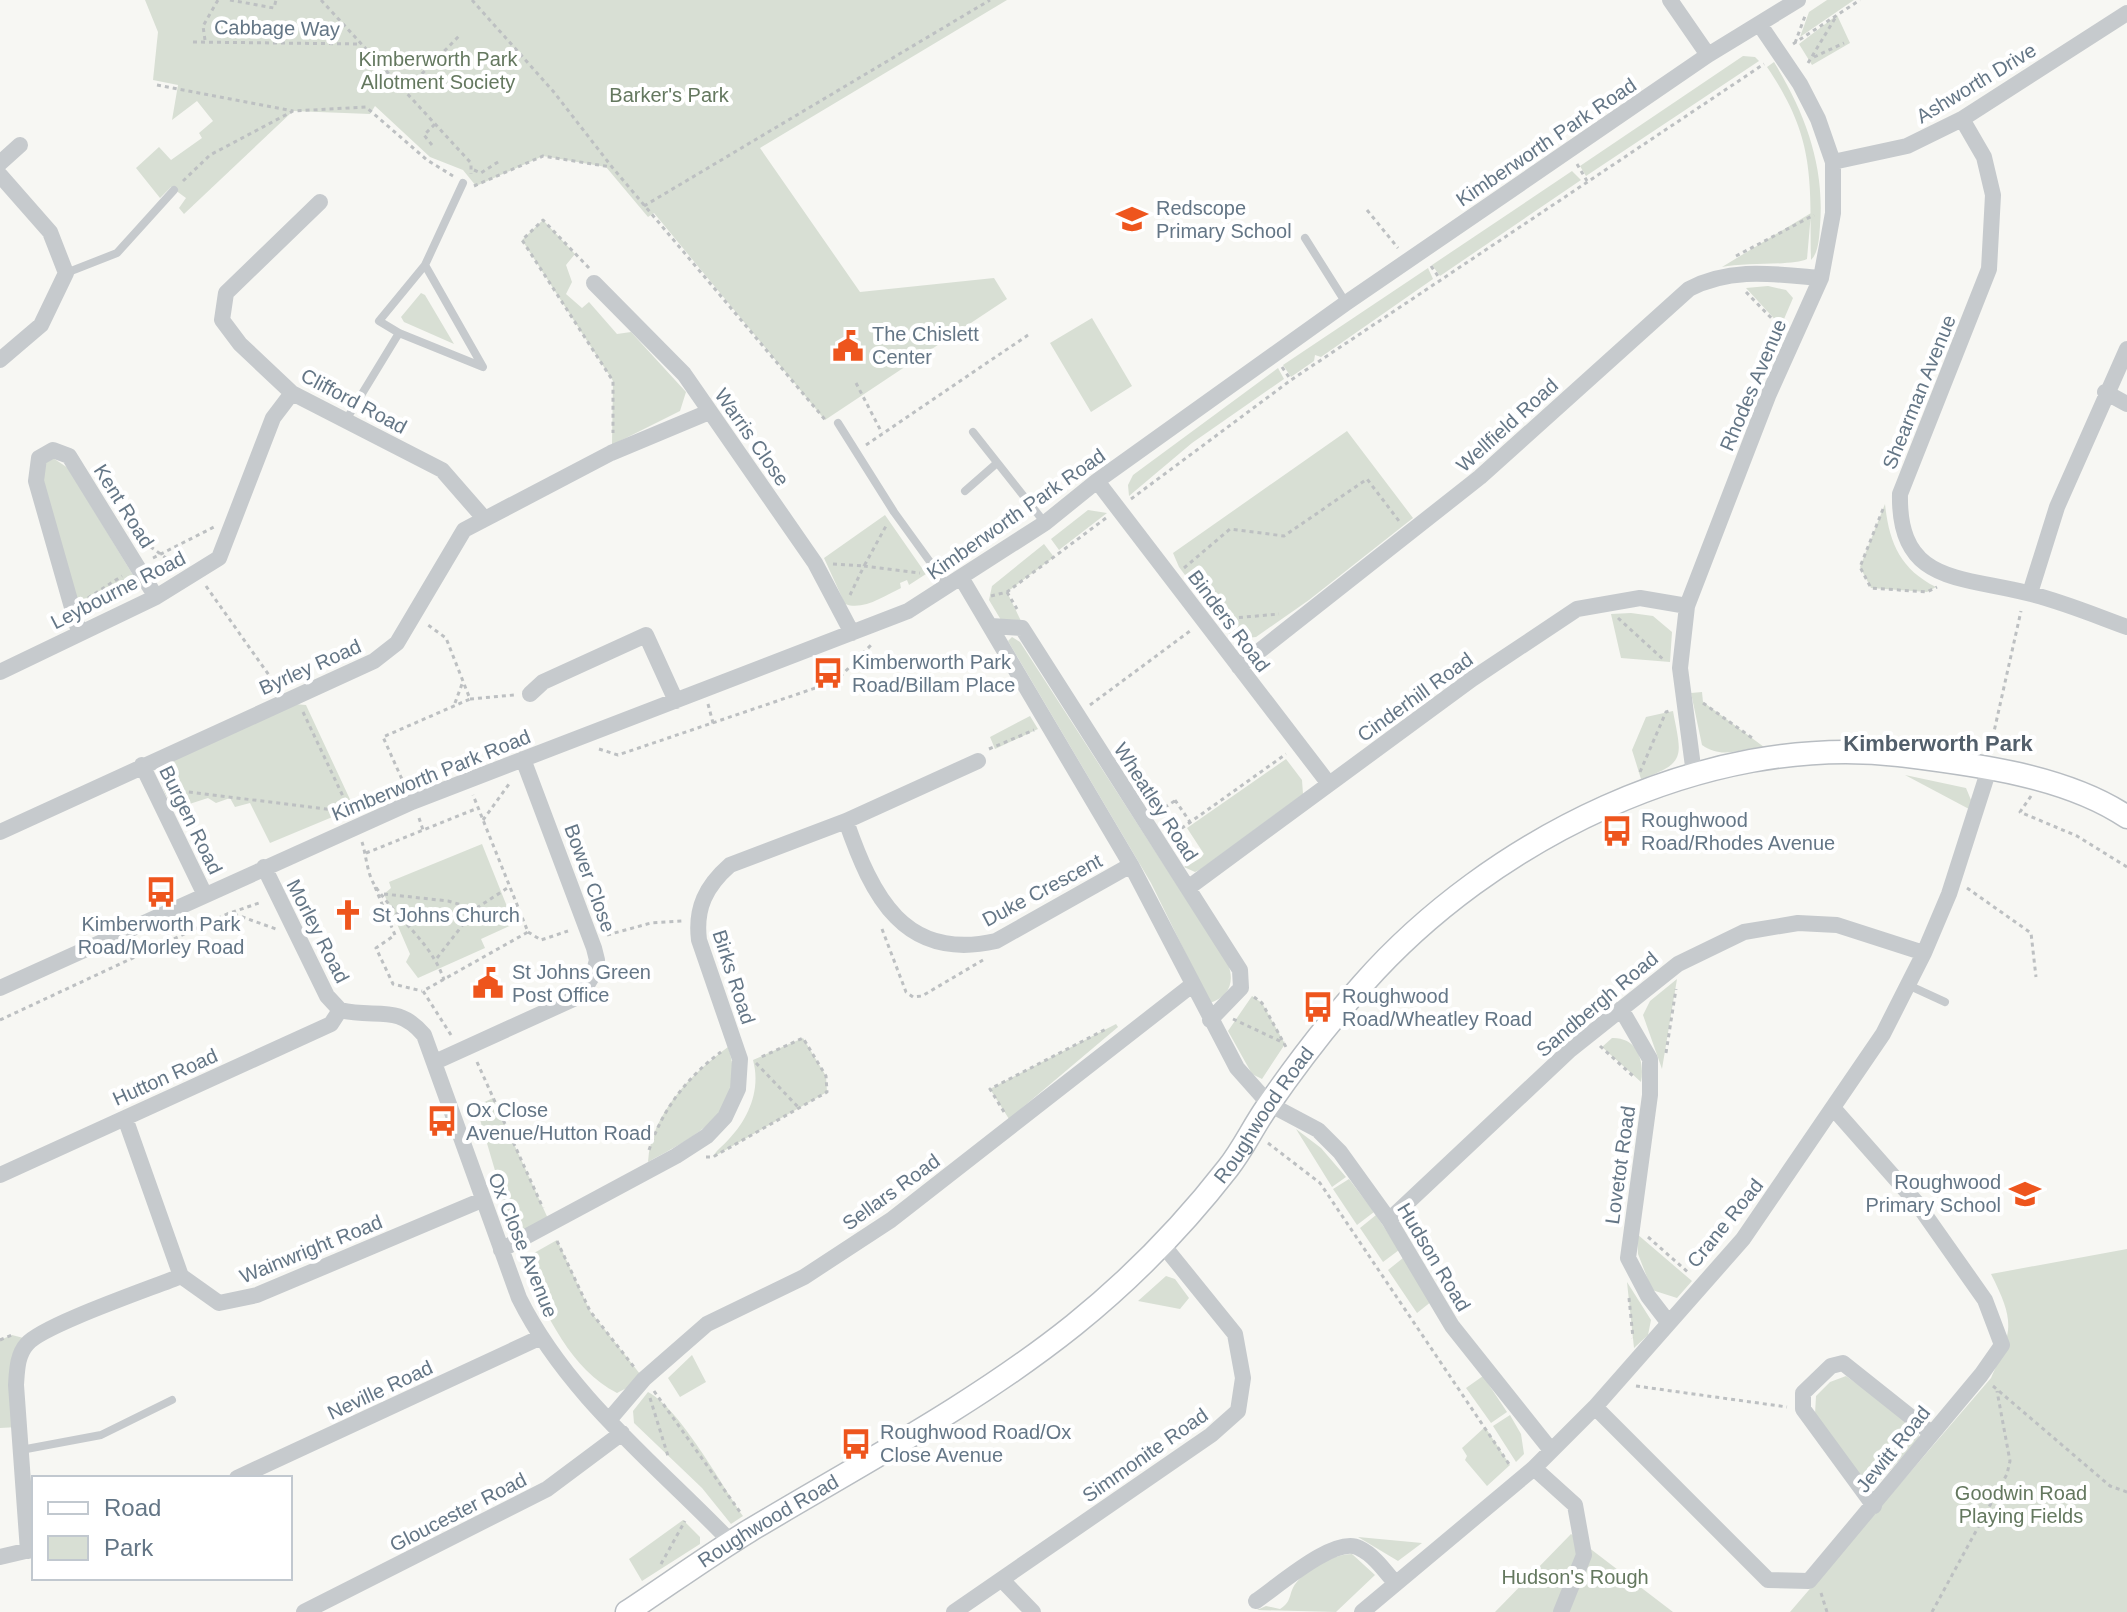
<svg xmlns="http://www.w3.org/2000/svg" width="2127" height="1612" font-family="Arial,sans-serif">
<style>
.green{fill:#d8dfd4}
.lines{fill:none;stroke-linecap:round;stroke-linejoin:round}
.secondary-casing{stroke:#b8bdc2;stroke-width:25}
.path{stroke:#bdc0c2;stroke-width:3;stroke-dasharray:4 4;stroke-linecap:butt}
.lane{stroke:#c6cacd;stroke-width:8}
.street{stroke:#c6cacd;stroke-width:16}
.secondary{stroke:#fff;stroke-width:22}
.labels{text-anchor:middle;dominant-baseline:central;stroke-width:8;stroke-linejoin:round;paint-order:stroke}
.street-label{font-size:20px;fill:#647686;stroke:#fff}
.park-label{font-size:20px;fill:#64785f;stroke:#fff}
.poi-label{font-size:20px;fill:#647686;stroke:#fff;text-anchor:start}
.neighbourhood-label{font-size:22px;font-weight:bold;fill:#525f6b;stroke:#fff}
</style>
<rect width="100%" height="100%" fill="#f7f7f3"/>
<path class="green" d="M145 0H1007L760 148 860 292 994 278 1007 299 825 420 654 213 648 217 606 167 543 156 476 186 463 170 430 157 375 106 370 114 293 111 184 214 179 208 186 198 171 187 160 198 136 168 159 147 171 160 202 138 199 133 213 121 197 101 172 120 178 85 153 80 158 32Z
M1827 0H1854L1800 37 1809 12Z
M1837 15 1850 43 1812 65 1799 44Z
M1743 56 1755 57 1759 61 1586 176 1580 166Z
M1774 62C1805 113 1825 165 1820 226 1819 237 1819 252 1811 260 1810 179 1816 139 1767 67Z
M1572 171 1581 180 1440 276 1432 265Z
M1811 213 1807 259C1793 266 1745 262 1722 267Z
M543 220 575 254 566 265 572 282 566 294 582 308 589 302 617 334 631 332 686 392 680 411 612 445 613 381 522 240Z
M1428 268 1433 279 1321 357 1315 355 1314 361 1291 377 1283 365Z
M1768 286 1786 290 1793 298 1781 326 1746 288Z
M421 293 425 295 454 344 404 322 401 317Z
M1092 318 1132 386 1091 412 1050 343Z
M1278 368 1284 379 1192 443 1129 496 1128 485 1133 475Z
M1347 431 1413 518 1309 600 1256 637 1238 639 1230 635 1179 567 1173 553Z
M53 458 68 468 133 575 130 593 97 612 86 611 74 595 41 471 43 464Z
M1885 504C1889 542 1900 569 1936 587L1927 592 1871 588 1860 567Z
M1088 510 1107 513 1059 550 1051 539Z
M885 515 926 574 909 585 907 580 900 583 901 588C884 596 863 611 845 604L824 558Z
M1044 544 1054 557 1007 592 1021 621 1001 620 989 600 992 586Z
M1631 613 1653 616 1672 632 1670 662 1621 658 1611 614Z
M1012 637 1020 642 1228 964C1235 982 1229 997 1210 1003L1151 883 1008 641Z
M1702 692 1703 702 1764 747C1740 748 1723 760 1702 745L1691 693Z
M294 704 306 705 354 808 270 843 250 803 235 807 230 798 216 803 208 798 177 808C163 796 156 779 167 762Z
M1673 711C1681 755 1688 763 1641 779L1632 750 1646 717Z
M1030 716 1038 729 995 749 990 737Z
M1286 759 1302 780 1303 794 1201 869 1195 872 1184 867 1204 854 1187 828Z
M1905 775 1966 788 1971 800 1969 809Z
M482 844 514 924 481 939 485 948 418 978 406 962 410 954 384 894 391 888 389 882Z
M1677 979 1662 1069 1643 1015 1650 1001Z
M1252 996 1262 1003 1285 1044 1262 1079 1252 1074 1228 1031Z
M1116 1024 1118 1027 1009 1119 990 1089Z
M803 1038 826 1076 827 1092 713 1157C715 1151 723 1146 729 1139 749 1118 761 1089 753 1060Z
M1612 1038C1637 1037 1645 1061 1641 1082L1602 1047Z
M728 1047C750 1111 694 1137 648 1162 651 1114 691 1074 728 1047Z
M493 1098 550 1223 516 1242 476 1106Z
M1296 1129 1321 1148 1346 1177 1332 1187Z
M1349 1179 1374 1212 1357 1225 1333 1189Z
M1376 1215 1399 1250 1383 1262 1360 1228Z
M1637 1234 1692 1281 1677 1298 1652 1290 1638 1254Z
M557 1240 590 1311 644 1379 617 1393C570 1369 546 1313 524 1267L527 1257Z
M2127 1249V1612H1790L1991 1378C2013 1330 2015 1322 1991 1274Z
M1403 1258 1432 1301 1417 1313 1388 1270Z
M1166 1276 1175 1279 1189 1298 1180 1309 1138 1301Z
M1627 1282 1651 1320 1648 1335 1634 1348Z
M12 1335 31 1340 26 1346 18 1427 0 1428V1340Z
M692 1355 706 1382 680 1397 668 1378Z
M1483 1376 1507 1412 1491 1423 1466 1388Z
M1846 1376 1918 1427 1919 1439 1879 1482H1867L1860 1476 1815 1414 1816 1396 1830 1382Z
M648 1392C680 1409 721 1484 743 1516L731 1524 702 1488 634 1423 633 1411Z
M1510 1415 1521 1434 1524 1454 1516 1462 1493 1426Z
M1485 1427 1510 1465 1487 1486 1465 1460 1467 1456 1462 1448Z
M683 1520 700 1537V1544L642 1581 629 1559Z
M1571 1534 1673 1612H1495Z
M1358 1537 1422 1543 1398 1561Z
M1352 1554 1375 1575 1336 1612 1257 1610 1266 1606 1280 1609C1293 1601 1288 1593 1296 1583 1309 1566 1333 1555 1352 1554Z"/>
<g class="lines">
<defs>
<g id="secondary">
<path id="s1" d="M627 1612C668 1585 708 1556 749 1531 859 1465 974 1405 1074 1325 1131 1279 1183 1226 1228 1168 1243 1149 1253 1127 1267 1107 1296 1065 1329 1022 1363 984 1490 840 1705 732 1899 755 1971 764 2065 775 2127 817"/>
</g>
</defs>
<use href="#secondary" class="secondary-casing"/>
<path class="path" d="M230 0 274 8 276 0
M321 0 471 163V174
M472 0 553 91 612 167 827 422
M205 40 203 26 218 0
M193 42 361 44
M1795 43 1805 16
M1793 44 1860 0
M1814 57 1844 43
M1808 63 1837 15
M157 85 293 111
M405 91 461 34
M432 145 424 135 435 124
M1577 164 1587 181
M474 170 481 173 501 160
M183 181 210 155 293 111 366 107 427 160 453 176
M474 186 543 156 611 167
M644 206 990 0
M1367 210 1398 248
M1736 256 1814 215
M1431 266 1440 279
M589 268 543 220 522 240 613 381V433
M1746 292 1780 327
M1282 367 1291 380
M856 383 882 433
M866 445 1028 335
M1131 499 1291 380 1764 64
M1883 509 1860 567 1871 588 1927 592 1937 587
M144 542 177 566
M153 558 214 527
M833 564 864 566 886 526
M1184 568 1230 529 1284 536 1367 479 1399 521
M206 586 278 688
M1007 592 1017 609
M850 595 864 566 920 573
M991 596 1007 592 1106 518
M88 598 122 576
M1618 618 1665 661
M1223 619 1279 614
M470 699 514 695
M455 703 462 684
M1703 703 1755 740
M708 704 713 723
M1090 705 1190 631
M303 712 349 809
M1991 745 2021 611
M599 749 618 755 836 681 872 644
M989 749 1034 730
M1640 772 1666 712 1669 711
M405 786 383 737 470 699 446 638 428 625
M173 790 350 812
M2031 796 2020 812 2077 836 2127 867
M1175 800 1190 822
M1158 812 1176 800
M419 818 423 830
M483 820 509 784
M1175 833 1286 754
M362 842C366 854 367 873 374 884 396 919 431 941 444 980
M366 853 478 808
M375 887 395 935 376 948 393 984 422 991
M1967 888 2031 933 2036 977
M384 894 448 901 475 909
M234 914 276 929
M882 929 906 992 913 997 922 996 983 960
M528 932 541 940 568 931
M607 935 651 923 682 921
M437 958 475 909 509 887
M1254 997 1262 1003 1286 1047
M1233 1019 1284 1043
M0 1020 227 914 262 902
M451 1035 423 991 528 932 473 795
M1600 1046 1633 1076
M1666 1053 1676 989
M477 1062 543 1208
M756 1063 799 1108
M1004 1112 990 1089 1108 1028
M1268 1143 1320 1183 1511 1467
M649 1150C662 1110 687 1077 721 1052
M706 1157H713L827 1092 826 1076 803 1038 759 1058
M1648 1237 1690 1274
M557 1241 590 1311 634 1367
M1629 1298 1633 1338
M0 1340 12 1335
M1636 1386 1787 1407
M1993 1386 2110 1486 2127 1492
M654 1391 740 1512
M650 1398 668 1456
M661 1564 685 1521
M1821 1593 1827 1612
M1932 1612 2007 1474 2010 1461 1997 1391"/>
<path class="lane" d="M1305 238 1346 303
M66 273 117 253 174 190
M399 333 483 367 425 265
M346 420 399 333 379 321 425 265 463 183
M838 423 894 512 949 588
M973 432 1045 523
M965 491 997 463
M1908 985 1945 1002
M21 1450 101 1435 172 1400"/>
<path class="street" d="M1670 0 1708 55
M1962 119 1984 157 1993 195 1989 269 1900 494C1898 583 1959 576 2027 593 2061 601 2094 615 2127 627
M1833 162 1907 146 1962 119 2127 13
M0 163 20 145
M0 175 50 232 66 273 41 325 0 360
M320 202 226 293 222 320 240 344 292 393 442 470 483 517
M594 283 684 374 815 563 852 633
M2105 392 2127 404
M1097 481 1329 784
M962 579 1131 865 1237 1068 1269 1104 1318 1130 1340 1152 1389 1220 1452 1326 1550 1449
M2030 593 2057 507 2127 349
M991 626 1022 628 1240 970 1241 988 1210 1020
M79 632 36 481 39 458 53 450 69 456 156 597
M1239 667 1480 477 1689 289C1731 267 1774 274 1821 278
M0 672 156 597 219 558 273 418 292 393
M530 694 543 682 646 635 676 701
M142 765 204 893
M1694 774 1680 668 1687 606 1768 396 1821 278 1833 213V162L1818 119 1800 84 1760 25
M846 821C872 896 904 962 996 941L1131 865
M0 832 374 661 397 643 464 530 611 453 709 412
M264 867 327 996 340 1010
M1188 888 1472 679 1577 609 1640 598 1687 606
M0 988 412 802 908 611 1045 523 1097 481 1346 303 1708 55 1798 0
M1621 1009 1650 1059V1095L1628 1258 1648 1296 1668 1322
M340 1010C376 1019 397 1003 424 1035L519 1298C568 1396 656 1464 731 1542
M435 1062 580 996 593 975 597 960 594 948 523 759
M125 1118 181 1276 219 1303 257 1295 482 1200
M0 1175 331 1024 340 1010
M1389 1220 1570 1050 1678 964 1744 932 1798 923 1837 925 1924 953
M501 1250 676 1156 707 1136 725 1117 738 1089 740 1059 699 940C695 908 706 886 730 865L846 821 978 761
M1595 1407 1768 1580 1809 1581 1981 1375 2002 1345 1985 1300 1916 1202 1834 1109
M609 1420 644 1379 707 1324 804 1277 891 1220 1192 985
M1534 1468 1575 1505 1584 1555 1561 1612
M237 1478 539 1338
M1874 1506 1803 1409V1393L1831 1366 1843 1363 1931 1433
M28 1551 16 1385C17 1371 17 1355 27 1344 43 1325 152 1288 181 1276
M0 1557 34 1549
M1003 1581 1033 1612
M1256 1601C1277 1587 1335 1535 1359 1548 1374 1555 1385 1571 1395 1583
M304 1612 547 1489 622 1433
M954 1612 1211 1435 1238 1411 1243 1378 1235 1334 1163 1245
M1362 1612 1534 1468 1595 1407 1743 1239 1883 1034 1924 953 1949 894 1990 766"/>
<use href="#secondary" class="secondary"/>
</g>
<defs>
<symbol id="school-bare" viewBox="-9 -9 18 18"><path d="M0-5L7-2L0 1L-7-2ZM-4 1L0 2.5L4 1V4Q0 6-4 4Z" fill="#ee551d" stroke="#fff" stroke-width="2.5" paint-order="stroke"/></symbol>
<symbol id="civic-bare" viewBox="-9 -9 18 18"><path d="M-.6-6.5H3V-4.5H.6V-3L4-1V1h2V6H-6V1h2V-1L-.6-3ZM-1.2 2.5V6h2.4V2.5Z" fill="#ee551d" stroke="#fff" stroke-width="2.5" paint-order="stroke"/></symbol>
<symbol id="bus-bare" viewBox="-9 -9 18 18"><path d="M-5-6H5V4H4V6H2V4H-2V6H-4V4H-5ZM-3.5-4V0h7V-4ZM-3.5 1.2v1.5H-2V1.2ZM2 1.2v1.5H3.5V1.2Z" fill="#ee551d" stroke="#fff" stroke-width="2.5" paint-order="stroke"/></symbol>
<symbol id="church-bare" viewBox="-9 -9 18 18"><path d="M-1.2-6h2.4v3.5h3.3v2.4h-3.3V6h-2.4V-.1h-3.3v-2.4h3.3Z" fill="#ee551d" stroke="#fff" stroke-width="2.5" paint-order="stroke"/></symbol>
</defs>
<g fill-rule="evenodd">
<use href="#school-bare" x="1110" y="197" width="44" height="44"/>
<use href="#civic-bare" x="826" y="324" width="44" height="44"/>
<use href="#bus-bare" x="806" y="651" width="44" height="44"/>
<use href="#bus-bare" x="1595" y="809" width="44" height="44"/>
<use href="#bus-bare" x="139" y="870" width="44" height="44"/>
<use href="#church-bare" x="326" y="893" width="44" height="44"/>
<use href="#civic-bare" x="466" y="961" width="44" height="44"/>
<use href="#bus-bare" x="1296" y="985" width="44" height="44"/>
<use href="#bus-bare" x="420" y="1099" width="44" height="44"/>
<use href="#school-bare" x="2003" y="1172" width="44" height="44"/>
<use href="#bus-bare" x="834" y="1422" width="44" height="44"/>
</g>
<g class="labels">
<g class="street-label">
<text transform="translate(277 28) rotate(1)">Cabbage Way</text>
<text transform="translate(1976 83) rotate(-31)">Ashworth Drive</text>
<text transform="translate(1546 142) rotate(-34)">Kimberworth Park Road</text>
<text transform="translate(1753 385) rotate(-67)">Rhodes Avenue</text>
<text transform="translate(1919 392) rotate(-68)">Shearman Avenue</text>
<text transform="translate(354 401) rotate(28)">Clifford Road</text>
<text transform="translate(1507 425) rotate(-42)">Wellfield Road</text>
<text transform="translate(752 437) rotate(55)">Warris Close</text>
<text transform="translate(124 506) rotate(58)">Kent Road</text>
<text transform="translate(1016 514) rotate(-35)">Kimberworth Park Road</text>
<text transform="translate(118 590) rotate(-27)">Leybourne Road</text>
<text transform="translate(1229 621) rotate(53)">Binders Road</text>
<text transform="translate(310 667) rotate(-24)">Byrley Road</text>
<text transform="translate(1415 697) rotate(-36)">Cinderhill Road</text>
<text transform="translate(431 775) rotate(-22)">Kimberworth Park Road</text>
<text transform="translate(1156 802) rotate(57)">Wheatley Road</text>
<text transform="translate(191 820) rotate(64)">Burgen Road</text>
<text transform="translate(590 878) rotate(70)">Bower Close</text>
<text transform="translate(1042 890) rotate(-28)">Duke Crescent</text>
<text transform="translate(318 931) rotate(63)">Morley Road</text>
<text transform="translate(734 977) rotate(72)">Birks Road</text>
<text transform="translate(1597 1004) rotate(-40)">Sandbergh Road</text>
<text transform="translate(165 1077) rotate(-24)">Hutton Road</text>
<text stroke="none"><textPath href="#s1" startOffset="816">Roughwood Road</textPath></text>
<text transform="translate(1620 1165) rotate(-82)">Lovetot Road</text>
<text transform="translate(891 1192) rotate(-36)">Sellars Road</text>
<text transform="translate(1725 1223) rotate(-51)">Crane Road</text>
<text transform="translate(523 1245) rotate(68)">Ox Close Avenue</text>
<text transform="translate(311 1249) rotate(-22)">Wainwright Road</text>
<text transform="translate(1434 1257) rotate(59)">Hudson Road</text>
<text transform="translate(380 1390) rotate(-25)">Neville Road</text>
<text transform="translate(1893 1449) rotate(-51)">Jewitt Road</text>
<text transform="translate(1145 1455) rotate(-35)">Simmonite Road</text>
<text transform="translate(458 1512) rotate(-27)">Gloucester Road</text>
<text stroke="none"><textPath href="#s1" startOffset="168">Roughwood Road</textPath></text>
</g>
<g class="park-label">
<text x="438" y="59">Kimberworth Park<tspan x="438" dy="23">Allotment Society</tspan></text>
<text x="669" y="95">Barker's Park</text>
<text x="2021" y="1493">Goodwin Road<tspan x="2021" dy="23">Playing Fields</tspan></text>
<text x="1575" y="1577">Hudson's Rough</text>
</g>
<g class="poi-label">
<text x="1156" y="208">Redscope<tspan x="1156" dy="23">Primary School</tspan></text>
<text x="872" y="334">The Chislett<tspan x="872" dy="23">Center</tspan></text>
<text x="852" y="662">Kimberworth Park<tspan x="852" dy="23">Road/Billam Place</tspan></text>
<text x="1641" y="820">Roughwood<tspan x="1641" dy="23">Road/Rhodes Avenue</tspan></text>
<text x="372" y="915">St Johns Church</text>
<text x="161" y="924" text-anchor="middle">Kimberworth Park<tspan x="161" dy="23">Road/Morley Road</tspan></text>
<text x="512" y="972">St Johns Green<tspan x="512" dy="23">Post Office</tspan></text>
<text x="1342" y="996">Roughwood<tspan x="1342" dy="23">Road/Wheatley Road</tspan></text>
<text x="466" y="1110">Ox Close<tspan x="466" dy="23">Avenue/Hutton Road</tspan></text>
<text x="2001" y="1182" text-anchor="end">Roughwood<tspan x="2001" dy="23">Primary School</tspan></text>
<text x="880" y="1432">Roughwood Road/Ox<tspan x="880" dy="23">Close Avenue</tspan></text>
</g>
<g class="neighbourhood-label">
<text x="1938" y="743">Kimberworth Park</text>
</g>
</g>
<rect x="32" y="1476" width="260" height="104" fill="#ffffff" stroke="#c1c8cf" stroke-width="2"/>
<rect x="48" y="1502" width="40" height="12" fill="#ffffff" stroke="#c1c8cf" stroke-width="2"/>
<text x="104" y="1516" font-size="24" fill="#647686">Road</text>
<rect x="48" y="1536" width="40" height="24" fill="#d8dfd4" stroke="#c1c8cf" stroke-width="2"/>
<text x="104" y="1556" font-size="24" fill="#647686">Park</text>
</svg>
